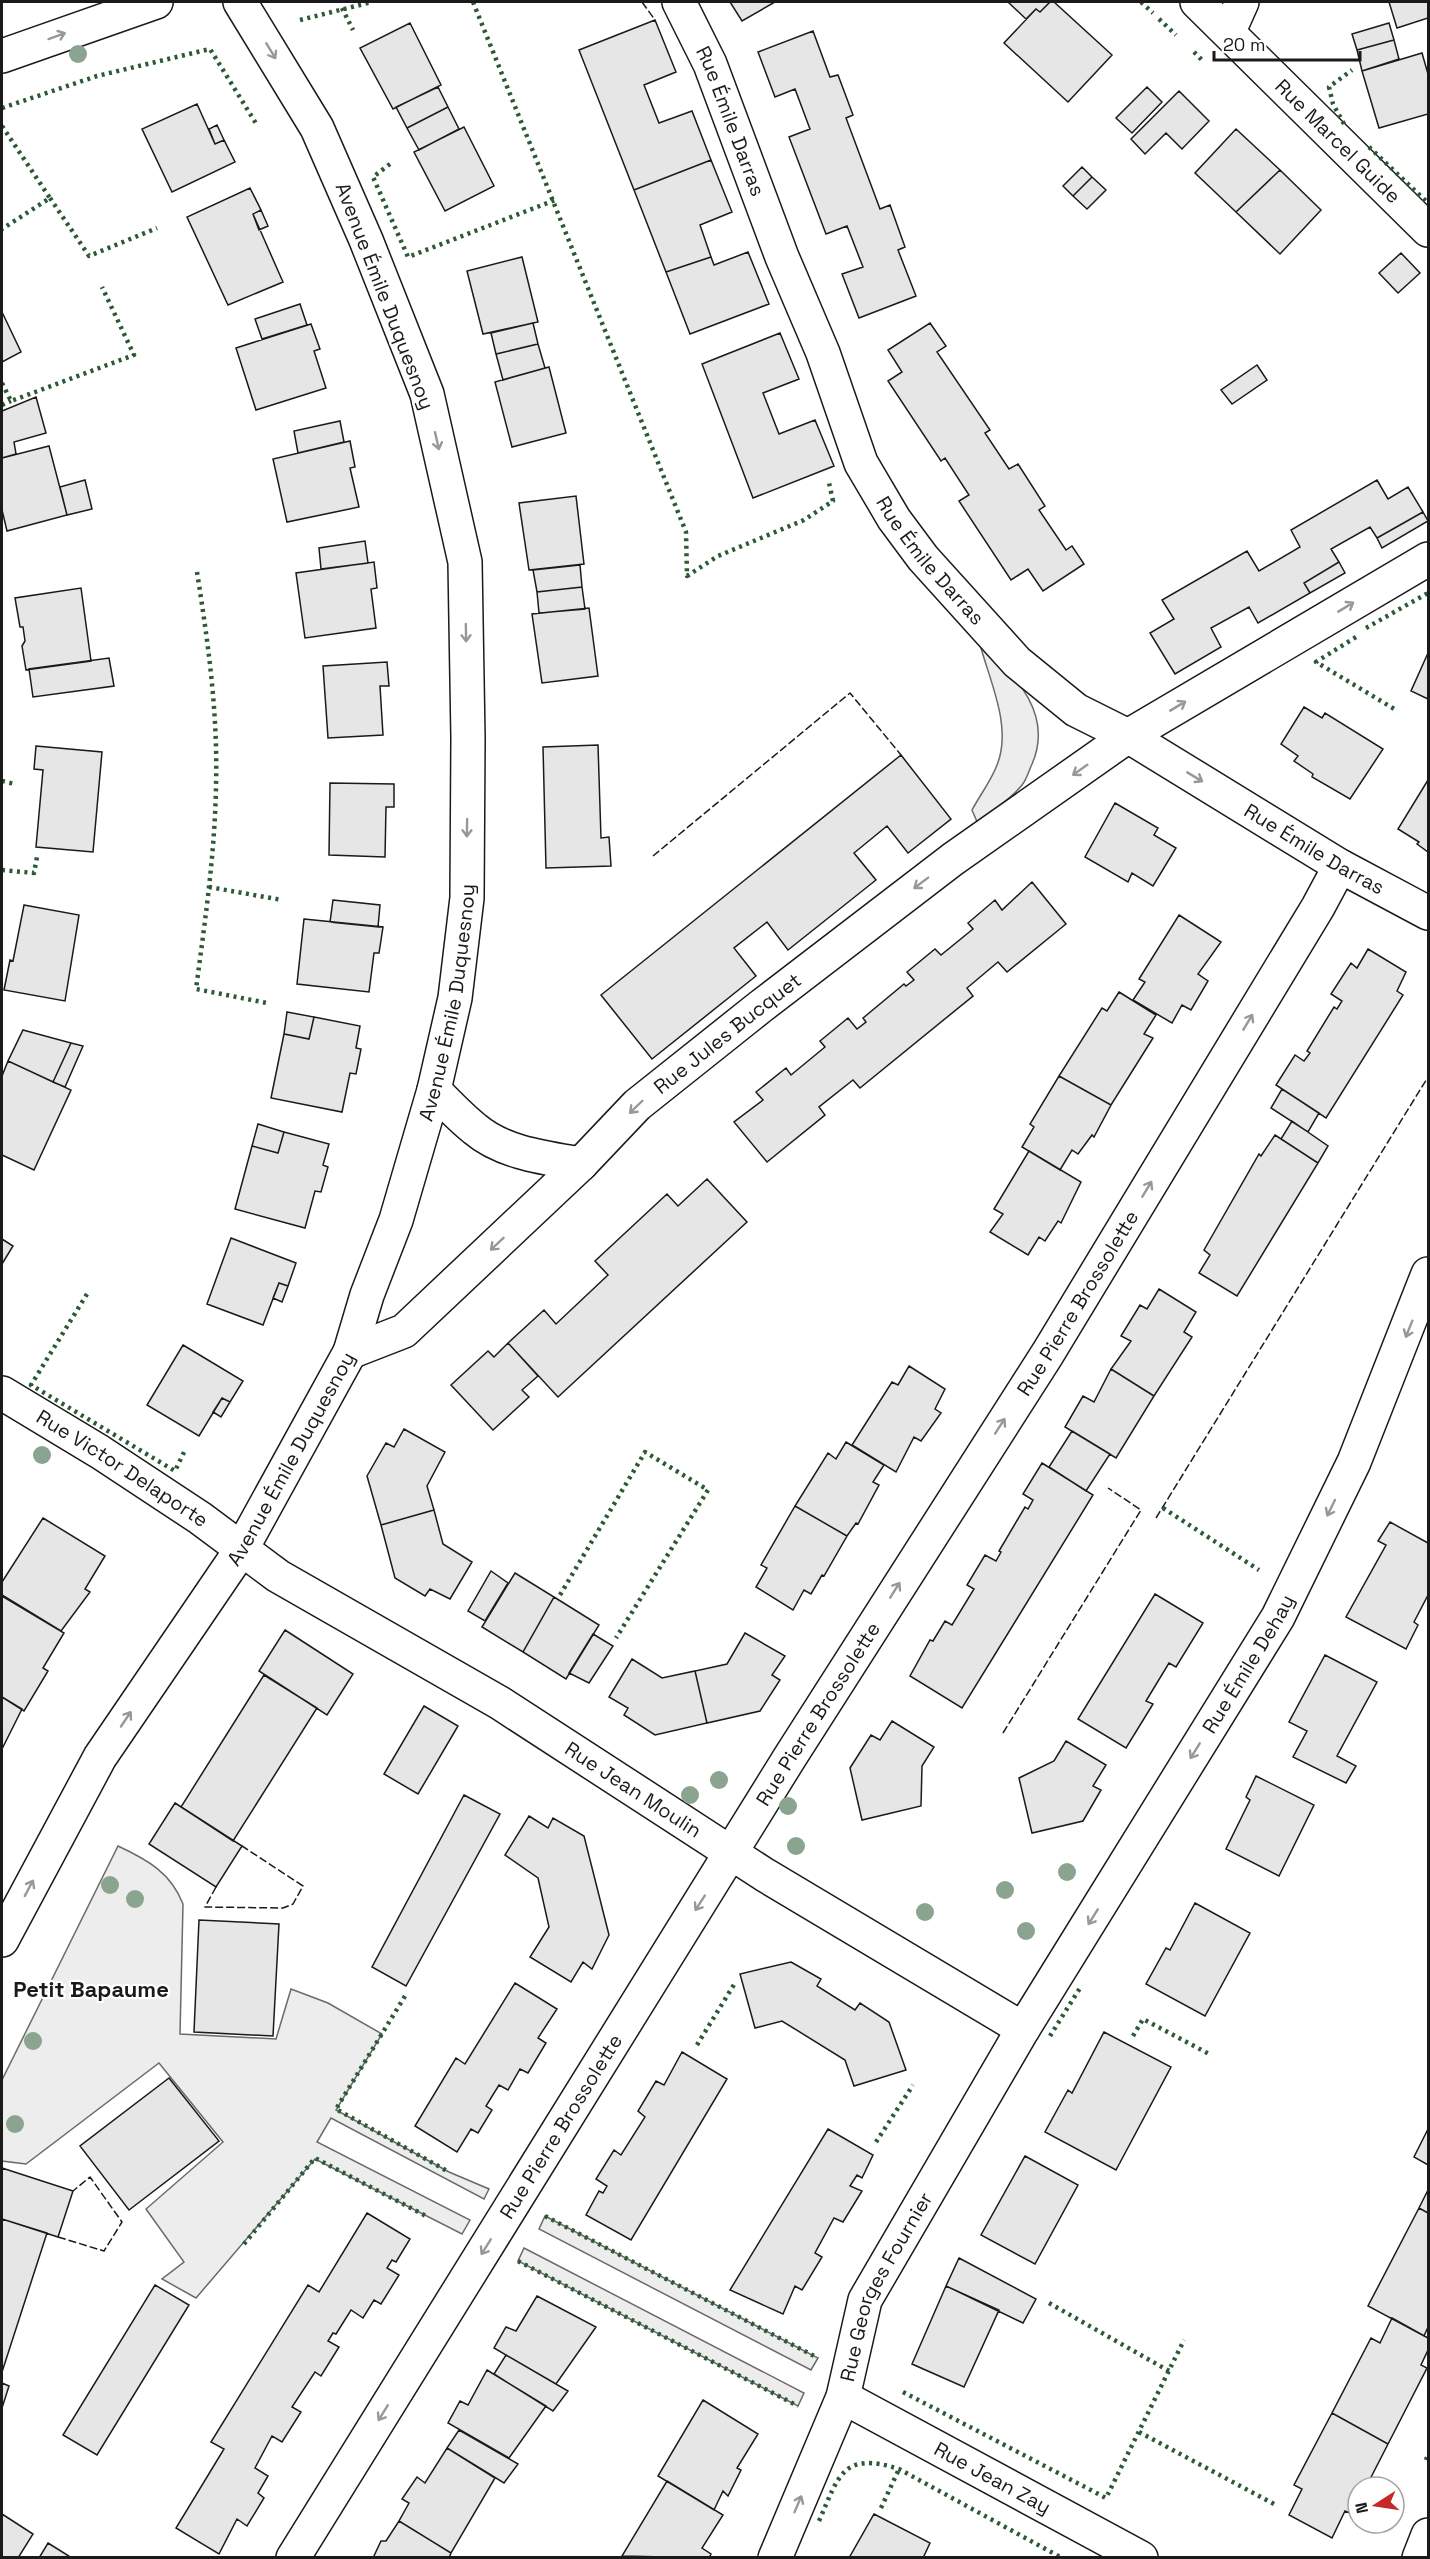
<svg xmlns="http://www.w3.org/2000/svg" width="1430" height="2559" font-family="'Space Grotesk',sans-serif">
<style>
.green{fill:#ededed;stroke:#6a6a6a;stroke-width:1.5}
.building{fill:#e6e6e6;stroke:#1a1a1a;stroke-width:1.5}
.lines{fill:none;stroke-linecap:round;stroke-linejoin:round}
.street-casing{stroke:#1a1a1a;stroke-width:36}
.street{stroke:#fff;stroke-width:33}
.hedge{stroke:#2b5a34;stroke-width:4.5;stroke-dasharray:3 4.5;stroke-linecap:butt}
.fence{stroke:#1a1a1a;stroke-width:1.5;stroke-dasharray:8 3;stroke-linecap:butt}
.tree{fill:#8aa48f}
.oneway{stroke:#989898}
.labels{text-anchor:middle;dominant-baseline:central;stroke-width:4.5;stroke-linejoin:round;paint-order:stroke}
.street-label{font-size:20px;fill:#1a1a1a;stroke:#fff}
.quarter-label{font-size:22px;font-weight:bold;fill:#1a1a1a;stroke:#fff}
</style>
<rect width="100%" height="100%" fill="#fff"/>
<path class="green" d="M981 648C1018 675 1053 716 1032 764 1029 770 1027 779 1022 785 1011 799 991 812 978 824L972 810C980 795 991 781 997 765 1012 728 991 684 981 648Z
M118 1846C148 1860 171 1873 183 1904L180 2034 276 2039 291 1989 328 2003 382 2034 336 2110 449 2172 489 2189 484 2199 331 2118 317 2142 470 2220 462 2234 315 2159 196 2298 162 2279 184 2262 146 2209 223 2142 159 2063 26 2164 2 2161V2080Z
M545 2216 818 2358 811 2370 539 2229Z
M524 2248 804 2393 798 2406 518 2261Z"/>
<path class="building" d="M730 2H775L742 21Z
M1008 2H1050L1040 12 1036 9 1026 19Z
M1050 2H1054L1112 55 1068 102 1004 43 1036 9 1040 12Z
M1389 2H1428V18L1397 28Z
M655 20 676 72 644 85 659 123 692 111 711 160 634 190 579 50Z
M410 23 441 85 393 109 360 48Z
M1389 23 1394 40 1357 50 1352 34Z
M813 31 830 77 838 75 853 115 846 118 880 209 890 205 905 247 898 250 916 296 859 318 842 274 863 267 847 226 826 234 789 137 810 129 795 89 775 97 758 52Z
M1394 40 1399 59 1362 71 1357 50Z
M1422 53 1428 74V114L1379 128 1362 71Z
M438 87 448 107 407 128 396 107Z
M1147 87 1162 102 1132 133 1116 118Z
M1179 91 1209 121 1182 149 1166 133 1145 154 1131 139Z
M197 104 215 144 224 140 235 162 172 192 142 129Z
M448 107 459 129 419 150 407 128Z
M217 125 224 140 215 144 209 129Z
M464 127 494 186 445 211 414 152Z
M1236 129 1280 170 1236 212 1195 173Z
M711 160 732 212 700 225 711 257 666 272 634 190Z
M1082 167 1092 177 1073 196 1063 186Z
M1280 170 1321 210 1280 254 1236 212Z
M1092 177 1106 190 1087 209 1073 196Z
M250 188 261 210 253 214 283 282 228 305 187 217Z
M261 210 268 226 259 230 253 214Z
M748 252 769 304 690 334 666 272 711 257 714 265Z
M1401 253 1420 273 1398 293 1379 273Z
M522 257 538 322 483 334 467 271Z
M300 304 307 325 262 339 255 319Z
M2 312 21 352 2 362Z
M533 323 538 344 496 354 491 333Z
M930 323 946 346 937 352 990 430 985 433 1009 469 1018 464 1045 506 1039 510 1066 550 1072 546 1084 564 1043 591 1028 569 1011 580 959 501 969 495 945 458 941 461 888 381 902 372 888 350Z
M311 324 320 349 314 351 326 388 256 410 236 348Z
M780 333 799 379 763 393 779 434 815 420 834 466 753 498 702 364Z
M538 344 545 368 503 380 496 354Z
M1257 365 1267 380 1232 404 1221 390Z
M549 367 566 433 512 447 495 382Z
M36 397 46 433 14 442 16 454 2 458V411Z
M340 421 344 442 298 453 294 431Z
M350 441 355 467 350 468 359 507 287 522 273 459Z
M49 446 67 515 7 531 2 510V458Z
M85 480 92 509 67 515 60 487Z
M1377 480 1388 499 1408 487 1423 512 1377 538 1370 527 1331 549 1339 562 1304 583 1310 593 1258 623 1249 607 1211 628 1221 647 1175 674 1150 633 1174 619 1162 600 1247 551 1259 571 1300 547 1291 530Z
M576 496 584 564 529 570 519 503Z
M1423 512 1428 521 1382 548 1377 538Z
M365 541 368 563 321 569 319 548Z
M374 562 377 588 371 589 376 628 305 638 296 573Z
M1339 562 1345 573 1310 593 1304 583Z
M580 565 582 587 537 592 533 570Z
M582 587 585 609 539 613 537 592Z
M81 588 91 661 26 670 22 646 25 641 23 627H20L15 598Z
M589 608 598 676 542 683 532 614Z
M1428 653V699L1411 691Z
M109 658 114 686 33 697 29 669Z
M387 662 389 686H380L383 735 328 738 323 666Z
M1304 707 1322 718 1325 713 1383 749 1350 799 1312 777 1313 774 1294 761 1298 756 1281 744Z
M598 745 601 838 609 837 611 866 546 868 543 747Z
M36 746 102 752 93 852 36 847 43 770 34 769Z
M901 755 951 819 908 853 887 826 854 853 876 880 788 950 767 922 734 948 756 976 652 1059 601 995Z
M1428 780V852L1417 844 1419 842 1398 829Z
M330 783 394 784V807H386L385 857 329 855Z
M1115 803 1158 828 1154 835 1176 848 1153 886 1132 873 1128 882 1085 857Z
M1032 882 1066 924 1007 972 998 962 967 988 973 996 860 1088 853 1080 819 1107 825 1115 767 1162 734 1122 763 1100 756 1092 786 1068 791 1075 825 1047 820 1041 848 1018 857 1029 866 1022 863 1018 904 984 906 986 914 980 907 972 935 949 941 955 973 929 968 923 995 900 1002 910Z
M333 900 380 905 378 927 330 922Z
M24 905 79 915 65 1001 4 990 10 960 13 961Z
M1179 915 1221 942 1198 974 1208 981 1191 1010 1182 1005 1172 1023 1133 1000 1145 982 1139 979Z
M304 919 383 927 379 953H374L369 992 297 984Z
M1368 949 1406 972 1397 991 1403 995 1326 1118 1276 1085 1295 1055 1304 1061 1310 1053 1307 1051 1334 1007 1337 1009 1342 1001 1331 994 1351 963 1357 968Z
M1119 992 1156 1015 1144 1034 1153 1038 1111 1105 1059 1076 1102 1008 1107 1011Z
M287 1012 314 1017 309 1039 284 1034Z
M314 1017 360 1026 356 1048 361 1049 356 1074 350 1073 342 1112 271 1098 284 1034 309 1039Z
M23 1030 71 1043 53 1082 8 1061Z
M71 1043 83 1046 65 1087 53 1082Z
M8 1061 71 1090 34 1170 2 1155V1076Z
M1059 1076 1111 1105 1094 1137 1092 1135 1078 1154 1072 1150 1060 1170 1022 1147 1034 1127 1030 1124Z
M1282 1089 1319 1113 1308 1132 1271 1108Z
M1292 1121 1328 1146 1318 1163 1281 1139Z
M258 1124 284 1132 278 1153 252 1146Z
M284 1132 329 1144 323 1165 328 1167 321 1192 315 1191 305 1228 235 1209 252 1146 278 1153Z
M1275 1135 1318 1163 1237 1296 1199 1273 1210 1255 1204 1250 1259 1154 1261 1156Z
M1029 1151 1081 1182 1061 1223 1058 1221 1045 1241 1039 1237 1028 1255 990 1232 1003 1214 994 1209Z
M707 1179 747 1222 558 1397 508 1343 544 1310 556 1324 608 1275 595 1261 667 1194 678 1206Z
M231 1238 296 1263 288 1286 279 1283 263 1325 207 1304Z
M2 1239 13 1246 2 1264Z
M279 1283 288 1286 282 1302 273 1298Z
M1159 1289 1196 1312 1184 1332 1192 1337 1154 1396 1111 1369 1131 1341 1121 1336 1140 1305 1147 1309Z
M508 1343 538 1376 522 1390 529 1397 493 1430 451 1385 488 1351 494 1357Z
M183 1345 243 1381 230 1402 222 1398 199 1436 147 1405Z
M909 1366 945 1389 935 1409 941 1413 921 1441 914 1437 896 1472 852 1445 892 1382 898 1385Z
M1111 1369 1154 1396 1116 1458 1065 1427 1083 1396 1094 1402Z
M222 1398 230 1402 221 1417 213 1412Z
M404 1429 445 1452 427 1486 434 1510 381 1525 367 1476 386 1443 394 1447Z
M1072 1431 1110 1454 1086 1491 1049 1467Z
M846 1442 884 1465 873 1482 879 1485 858 1524 856 1523 847 1536 795 1506 828 1453 836 1459Z
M1042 1463 1093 1495 962 1708 910 1676 930 1640 933 1641 945 1621 952 1625 974 1589 967 1585 985 1555 996 1561 1001 1552 999 1551 1025 1507 1028 1509 1033 1500 1023 1494Z
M795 1506 847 1536 824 1576 822 1575 811 1594 804 1590 793 1610 756 1587 767 1568 761 1565Z
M434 1510 443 1544 472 1562 450 1599 430 1589 425 1596 395 1578 381 1525Z
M43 1518 105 1556 85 1589 90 1592 61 1631 2 1595V1582Z
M1390 1522 1428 1543V1595L1414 1622 1418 1625 1406 1649 1346 1617 1386 1545 1378 1541Z
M491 1571 508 1583 485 1621 468 1611Z
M515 1573 554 1597 523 1652 482 1627Z
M1155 1594 1203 1623 1176 1667 1169 1663 1146 1701 1153 1704 1126 1748 1078 1719Z
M2 1596 64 1633 43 1668 48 1671 24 1711 2 1697Z
M554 1597 599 1625 566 1679 523 1652Z
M285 1630 353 1674 327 1715 259 1671Z
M745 1633 785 1656 772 1675 780 1680 760 1711 707 1723 695 1671 727 1664Z
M593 1634 613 1646 589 1683 569 1673Z
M1325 1655 1377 1682 1337 1756 1356 1766 1346 1783 1293 1757 1307 1731 1289 1722Z
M632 1659 662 1678 695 1671 707 1723 655 1735 624 1715 628 1708 609 1697Z
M264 1675 317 1708 233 1841 181 1807Z
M2 1697 22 1709 2 1749Z
M424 1706 458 1726 418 1794 384 1774Z
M892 1721 934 1747 922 1766 921 1806 862 1820 850 1768 871 1735 880 1740Z
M1066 1741 1106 1765 1093 1786 1101 1790 1083 1821 1032 1833 1019 1778 1054 1761Z
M1256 1776 1314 1805 1279 1876 1226 1849 1250 1800 1246 1797Z
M464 1795 500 1814 406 1986 372 1967Z
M175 1803 242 1846 216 1887 149 1844Z
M529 1816 548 1828 553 1818 584 1836 609 1935 592 1969 583 1962 571 1982 530 1957 549 1927 538 1878 505 1855Z
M1195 1903 1250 1933 1205 2016 1146 1984 1166 1948 1170 1950Z
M199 1920 279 1924 273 2036 194 2032Z
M791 1962 821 1979 817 1986 855 2010 860 2003 889 2022 906 2070 854 2086 845 2060 782 2021 755 2028 740 1974Z
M515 1983 557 2009 538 2038 546 2043 528 2073 520 2069 508 2090 499 2085 486 2106 492 2110 478 2133 471 2129 457 2152 415 2126 456 2058 465 2064Z
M1104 2032 1171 2067 1116 2170 1045 2132 1068 2090 1072 2093Z
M682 2052 727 2079 631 2240 586 2215 599 2191 603 2193 607 2186 596 2179 614 2150 621 2155 645 2117 638 2111 656 2081 664 2085Z
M169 2078 219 2141 129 2210 80 2146Z
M828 2129 873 2155 862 2178 857 2175 850 2186 862 2191 843 2222 834 2218 815 2253 822 2257 802 2290 795 2286 783 2314 730 2290Z
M1428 2129V2165L1414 2157Z
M1025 2156 1078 2185 1035 2264 981 2235Z
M2 2168 73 2191 58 2237 2 2219Z
M1428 2190V2213L1419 2208Z
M1419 2208 1428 2213V2327L1424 2336 1368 2306Z
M367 2213 410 2239 396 2262 392 2260 387 2268 399 2275 381 2304 374 2300 363 2318 351 2310 336 2334 333 2333 328 2341 339 2347 321 2376 315 2372 292 2407 301 2412 282 2442 272 2436 255 2468 268 2476 258 2493 264 2498 247 2526 237 2519 219 2554 176 2528 224 2449 211 2442 308 2285 319 2292Z
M2 2219 47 2233 2 2372Z
M959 2258 1036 2299 1023 2323 946 2286Z
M155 2285 189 2305 97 2455 63 2435Z
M946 2286 999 2310 964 2387 912 2364Z
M537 2296 596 2327 556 2384 494 2348 506 2327 516 2331Z
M1392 2318 1428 2338V2350L1421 2365 1427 2368 1388 2444 1332 2413 1371 2338 1380 2343Z
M506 2355 568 2391 553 2411 494 2374Z
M487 2370 546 2406 509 2458 448 2423 460 2401 468 2405Z
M2 2383 9 2386 2 2408Z
M703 2400 758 2434 737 2468 741 2470 728 2496 723 2491 714 2510 658 2476Z
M1332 2413 1388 2444 1366 2487H1358V2501L1352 2514 1345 2511 1332 2538 1289 2515 1302 2489 1294 2485Z
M459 2430 518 2464 504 2483 447 2448Z
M447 2448 495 2478 451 2553 399 2521 409 2503 402 2499 417 2477 425 2483Z
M667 2481 723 2515 702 2548 711 2554 709 2558 622 2556Z
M2 2514 33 2534 18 2558H2Z
M874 2514 930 2543 923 2558H849Z
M399 2521 451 2553 449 2558H373L381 2541H386Z
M48 2543 72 2558H39Z"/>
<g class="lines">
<defs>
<g id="street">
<path id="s1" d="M679 2 710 64 782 257 823 353 861 463 894 519 923 558 1017 662 1076 710 1128 736 1340 866 1428 913"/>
<path id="s2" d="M1197 2 1428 230"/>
<path d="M1229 31 1242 2"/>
<path d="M2 56 156 2"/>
<path d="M434 1090C447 1103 460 1117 475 1129 503 1153 546 1158 581 1164"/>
<path id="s3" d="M350 1352 404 1331 581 1164 637 1105 760 1007 953 859 1128 736 1428 559"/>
<path id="s4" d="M2 1393 100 1452 200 1518 278 1576 500 1703 765 1875 1023 2029"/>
<path id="s5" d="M2 1940 100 1757 241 1550 350 1352 367 1295 396 1220 434 1090 455 998 467 898 468 738 465 562 427 394 366 240 317 128 240 2"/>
<path id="s6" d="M843 2397 1141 2558"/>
<path id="s7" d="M293 2558 790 1757 1048 1353 1318 907 1340 866"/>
<path id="s8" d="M775 2558 843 2397 865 2300 1023 2029 1278 1617 1354 1462 1428 1274"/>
<path d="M1419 2558 1428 2535"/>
</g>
</defs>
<use href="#street" class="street-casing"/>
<use href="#street" class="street"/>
<path class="hedge" d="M473 2 686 532 687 576 718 556 804 520 833 501 829 483
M1141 2 1153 13
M342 8 353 30
M1159 19 1176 35
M300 20 372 2
M1194 52 1203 61
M2 108 97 76 210 49 257 125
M1344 124 1333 104 1329 87 1352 70
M2 126 50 198 2 229
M1369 147 1428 203
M390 164 373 177 408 257 555 200
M50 198 89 256 157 228
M2 383 11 401 134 355 102 287
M2 405 11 401
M197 572C208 642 218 713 216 785 215 853 205 921 196 989L267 1003
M1366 628 1428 593
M1356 637 1316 662 1396 710
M2 781 15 784
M2 870 34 873 37 857
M209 887 282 900
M87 1294 31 1385 175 1471 186 1448
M1163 1508 1259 1570
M560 1595 645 1452 708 1490 616 1638
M405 1996 336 2109 449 2172
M1050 2036 1080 1988
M1133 2036 1143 2019 1211 2055
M697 2045 735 1983
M876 2142 913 2085
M545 2216 818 2358
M244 2244 315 2158 428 2217
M518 2261 798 2406
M1049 2303 1169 2371
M903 2392 1106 2498 1184 2340
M1139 2432 1274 2504
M1426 2460 1428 2454
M881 2508 899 2469
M819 2521C839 2475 843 2451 899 2469L1062 2558"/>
<path class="fence" d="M642 2 655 20
M653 856 850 693 901 755
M1156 1518 1428 1077
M1003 1733 1141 1510 1108 1488
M216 1887 205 1907 283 1908 293 1904 303 1886 242 1846
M58 2237 104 2251 122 2222 90 2177 73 2191"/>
</g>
<g class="tree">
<circle cx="78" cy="54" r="9"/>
<circle cx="42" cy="1455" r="9"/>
<circle cx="719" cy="1780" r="9"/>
<circle cx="690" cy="1795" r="9"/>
<circle cx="788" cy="1806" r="9"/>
<circle cx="796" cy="1846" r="9"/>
<circle cx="1067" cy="1872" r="9"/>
<circle cx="110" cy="1885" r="9"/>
<circle cx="1005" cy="1890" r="9"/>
<circle cx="135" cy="1899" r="9"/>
<circle cx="925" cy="1912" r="9"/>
<circle cx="1026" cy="1931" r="9"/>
<circle cx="33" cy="2041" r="9"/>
<circle cx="15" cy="2124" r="9"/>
</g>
<defs><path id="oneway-shaft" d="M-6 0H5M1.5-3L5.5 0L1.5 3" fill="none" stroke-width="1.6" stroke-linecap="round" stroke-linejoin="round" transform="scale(1.5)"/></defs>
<g class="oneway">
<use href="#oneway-shaft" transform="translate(57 36) rotate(-20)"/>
<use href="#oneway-shaft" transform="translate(271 51) rotate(59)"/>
<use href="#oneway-shaft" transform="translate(437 441) rotate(77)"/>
<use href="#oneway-shaft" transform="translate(1346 607) rotate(-31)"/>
<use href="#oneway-shaft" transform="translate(466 633) rotate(89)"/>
<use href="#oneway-shaft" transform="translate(1178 706) rotate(-31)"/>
<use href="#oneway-shaft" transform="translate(1080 770) rotate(145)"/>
<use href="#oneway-shaft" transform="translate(1195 777) rotate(31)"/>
<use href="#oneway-shaft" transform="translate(467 828) rotate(91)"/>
<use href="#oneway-shaft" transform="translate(921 883) rotate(143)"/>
<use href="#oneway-shaft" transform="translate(1248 1022) rotate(-59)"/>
<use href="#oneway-shaft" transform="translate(636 1107) rotate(136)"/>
<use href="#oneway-shaft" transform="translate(1147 1189) rotate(-59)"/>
<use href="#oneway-shaft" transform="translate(497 1244) rotate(137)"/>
<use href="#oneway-shaft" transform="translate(1409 1329) rotate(112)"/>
<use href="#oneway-shaft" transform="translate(1000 1426) rotate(-57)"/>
<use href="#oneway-shaft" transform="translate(1331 1508) rotate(116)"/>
<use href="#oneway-shaft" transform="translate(895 1590) rotate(-58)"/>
<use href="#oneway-shaft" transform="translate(126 1719) rotate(-56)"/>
<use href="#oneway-shaft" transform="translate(1195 1751) rotate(122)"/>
<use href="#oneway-shaft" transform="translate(29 1888) rotate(-62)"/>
<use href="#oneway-shaft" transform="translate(700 1903) rotate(123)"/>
<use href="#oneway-shaft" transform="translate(1093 1917) rotate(122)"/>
<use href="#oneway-shaft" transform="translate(486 2247) rotate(122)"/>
<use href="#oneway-shaft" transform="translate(383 2413) rotate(122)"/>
<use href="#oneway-shaft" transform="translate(798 2504) rotate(-67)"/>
</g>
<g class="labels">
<g class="street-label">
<text stroke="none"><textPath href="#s1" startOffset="130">Rue Émile Darras</textPath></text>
<text stroke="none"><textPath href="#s2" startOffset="198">Rue Marcel Guide</textPath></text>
<text transform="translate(385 296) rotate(69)">Avenue Émile Duquesnoy</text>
<text stroke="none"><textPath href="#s1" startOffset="616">Rue Émile Darras</textPath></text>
<text stroke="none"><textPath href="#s1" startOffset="1102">Rue Émile Darras</textPath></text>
<text stroke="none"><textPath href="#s5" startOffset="1048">Avenue Émile Duquesnoy</textPath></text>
<text stroke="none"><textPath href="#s3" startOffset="498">Rue Jules Bucquet</textPath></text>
<text stroke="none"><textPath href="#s7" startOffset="1480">Rue Pierre Brossolette</textPath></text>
<text stroke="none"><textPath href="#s5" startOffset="562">Avenue Émile Duquesnoy</textPath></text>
<text stroke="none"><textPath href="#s4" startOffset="142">Rue Victor Delaporte</textPath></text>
<text stroke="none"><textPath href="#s8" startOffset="1017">Rue Émile Dehay</textPath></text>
<text stroke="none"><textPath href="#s7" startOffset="994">Rue Pierre Brossolette</textPath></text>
<text stroke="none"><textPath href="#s4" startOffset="746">Rue Jean Moulin</textPath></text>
<text stroke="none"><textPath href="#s7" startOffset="508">Rue Pierre Brossolette</textPath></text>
<text stroke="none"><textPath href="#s8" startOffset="294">Rue Georges Fournier</textPath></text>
<text stroke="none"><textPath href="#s6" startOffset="170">Rue Jean Zay</textPath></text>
</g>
<g class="quarter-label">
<text x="91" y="1989">Petit Bapaume</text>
</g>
</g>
<rect width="1430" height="2559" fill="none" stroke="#1a1a1a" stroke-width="6"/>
<g transform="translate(1376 2505) rotate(258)"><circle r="28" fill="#ffffff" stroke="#a3a3a3" stroke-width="1.5"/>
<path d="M0-4.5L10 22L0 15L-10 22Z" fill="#c62828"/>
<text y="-9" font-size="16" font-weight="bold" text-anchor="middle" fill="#1a1a1a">N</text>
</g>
<path d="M1214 51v9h146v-9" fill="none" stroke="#1a1a1a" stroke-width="3"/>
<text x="1223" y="51" font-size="18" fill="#1a1a1a" stroke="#ffffff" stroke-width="4.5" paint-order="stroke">20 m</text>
</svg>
